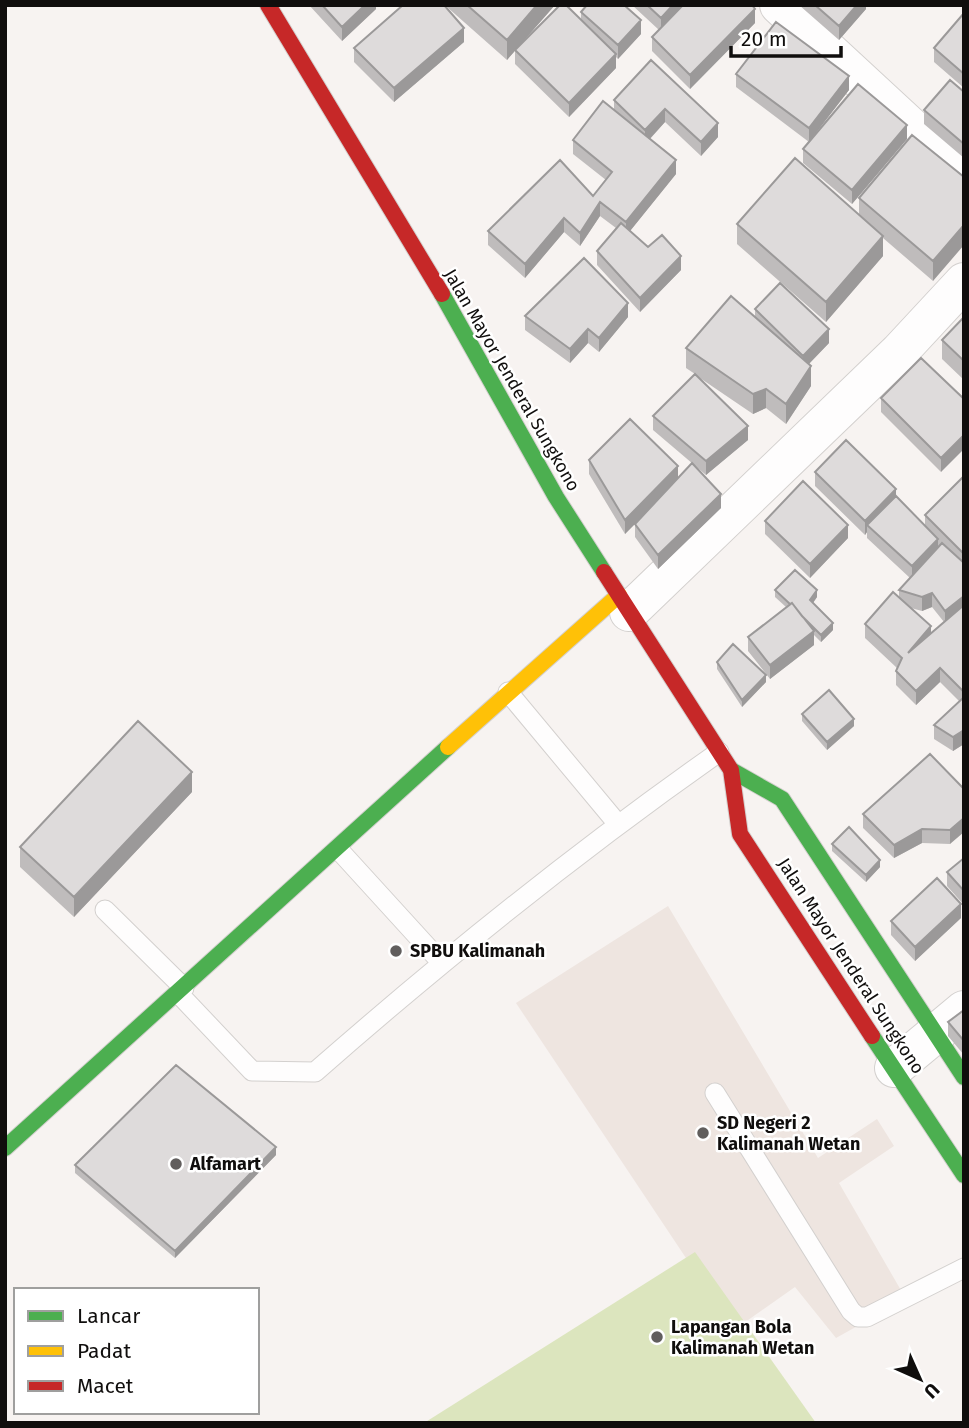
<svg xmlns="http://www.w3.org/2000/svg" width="969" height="1428" font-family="'Fira Sans',sans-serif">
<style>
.built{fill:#eee5e0}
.green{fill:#dce5be}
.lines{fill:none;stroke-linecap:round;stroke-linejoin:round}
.lane-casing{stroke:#d3d0ce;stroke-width:21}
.street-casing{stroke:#d3d0ce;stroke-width:40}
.fast-casing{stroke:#d3d0ce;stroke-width:18}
.slow-casing{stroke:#d3d0ce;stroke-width:18}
.jam-casing{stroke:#d3d0ce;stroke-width:18}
.lane{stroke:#fefdfd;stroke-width:19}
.street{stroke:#fefdfd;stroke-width:38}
.fast{stroke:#4caf50;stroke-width:16}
.slow{stroke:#ffc107;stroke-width:16}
.jam{stroke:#c62828;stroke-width:16}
.wall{fill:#bfbcbc;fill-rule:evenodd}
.shaded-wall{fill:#9b9999}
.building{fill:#dedbdb;stroke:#9b9999;stroke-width:2}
.poi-dot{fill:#615e5d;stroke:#fff;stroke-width:2.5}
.labels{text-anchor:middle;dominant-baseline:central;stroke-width:5;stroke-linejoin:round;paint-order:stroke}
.street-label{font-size:18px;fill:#100e0d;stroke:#fff}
.poi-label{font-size:18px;font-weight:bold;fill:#100e0d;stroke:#fff;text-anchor:start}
</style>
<rect width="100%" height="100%" fill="#f7f3f1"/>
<path class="built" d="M668 906 818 1158 877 1119 894 1146 839 1183 906 1299 836 1338 795 1287 734 1330 516 1003Z"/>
<path class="green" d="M695 1252 816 1423H424Z"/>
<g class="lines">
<defs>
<path id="lane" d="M508 692 617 823
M338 849 441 962
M105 910 184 988
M179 994 252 1071 315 1072C445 958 578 851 719 752
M715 1093 851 1311 858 1317H867L964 1268"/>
<path id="street" d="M779 5 964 176
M629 612 899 352 964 282
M894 1068 964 1010"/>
<path id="fast" d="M442 294 556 497 604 572
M731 770 782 799 964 1077
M872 1036 964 1175
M5 1148 448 747"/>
<path id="slow" d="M448 747 619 595"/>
<path id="jam" d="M268 5 442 294
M604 572 731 770 740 834 872 1036"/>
</defs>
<use href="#lane" class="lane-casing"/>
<use href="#street" class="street-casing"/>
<use href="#fast" class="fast-casing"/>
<use href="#slow" class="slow-casing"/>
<use href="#jam" class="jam-casing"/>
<use href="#lane" class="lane"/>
<use href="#street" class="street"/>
<use href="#fast" class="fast"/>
<use href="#slow" class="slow"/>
<use href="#jam" class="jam"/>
</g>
<path class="wall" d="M309 5H376V9L342 41Z
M447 5H555L507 60 447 7Z
M632 5H752L755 23 690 89 652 51V37L659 30Z
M799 5H866V9L839 40Z
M581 12 641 34 618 59 616 57V68L569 117 515 64V50L581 20Z
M964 13V88L934 62V48Z
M464 42 394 102 354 62V48Z
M651 60 718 137 701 156 665 122 650 139 676 174 630 231 648 247 681 270 640 312 597 265V251L616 228 600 216 580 246 564 232 525 278 488 245V231L593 196 606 180 573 154V140L614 110V100Z
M736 74 849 90 809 141 907 139 852 204 803 163V149L809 142 736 87Z
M964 92V158L924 124V110Z
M964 177 933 281 883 238V256L826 322 737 244V224L859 215V198Z
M755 309 829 343 809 364 811 386 786 424 766 408 753 414 697 376 748 440 706 475 653 430V416L695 374 686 368V348L755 317Z
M525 316 628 317 599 352 588 343 570 363 525 330Z
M964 317V380L942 359V340Z
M881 398 964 399 941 472 881 412Z
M589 460 678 478 721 508 658 569 635 537V524L625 534 589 474Z
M815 472 896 496 925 525V515L964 478V744L953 751 934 739V725L959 701 940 682 916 705 896 685V671L897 668 865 638V624L899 597V590L910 578 867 538V532L865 535 815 486ZM932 607 944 622 931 633 911 608 922 611Z
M765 521 848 538 810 578 765 534Z
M775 590 817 597 813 603 833 630 821 642 814 635V645L770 679 748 651V637L786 607 775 597Z
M717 662 766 682 742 707 717 669Z
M802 714 854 726 827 750 802 721Z
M964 789 950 844 922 843 894 858 863 828V814Z
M192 792 74 917 20 867V847Z
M832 844 880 867 866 882 832 851Z
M964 858V905L947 886V872Z
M961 918 915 961 891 935V921Z
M964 1010V1055L948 1036V1022Z
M276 1155 175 1258 75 1173V1165Z"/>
<path class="shaded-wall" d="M365 5H376V9L342 41V27Z
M537 5H555L507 60V40Z
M673 5H686L661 32V18Z
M857 5H866V9L839 40V26Z
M755 9V23L690 89V75Z
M641 20V34L618 59V45Z
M464 28V42L394 102V88Z
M616 54V68L569 117V103Z
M849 76V90L809 142V128Z
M665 109V122L645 144V130Z
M718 123V137L701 156V142Z
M907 125V139L852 204V190Z
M676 160V174L626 236V222Z
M600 202V216L580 246V233Z
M564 218V232L525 278V264Z
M964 225V245L933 281V261Z
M883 236V256L826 322V302Z
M681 256V270L640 312V298Z
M628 303V317L599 352V338Z
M588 329V343L570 363V349Z
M829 329V343L803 370V356Z
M811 366V386L786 424V404Z
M766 389V408L753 414V394Z
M748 426V440L706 475V461Z
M964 435V449L941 472V458Z
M678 466V480L625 534V520Z
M896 489V503L867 525V532L865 535V521Z
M721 494V508L658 569V555Z
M848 525V538L810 578V564Z
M938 539V553L912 580V566Z
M817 590V597L810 607V600Z
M932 593V607L922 611V597Z
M964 596V610L945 624V611Z
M833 623V630L821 642V635Z
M931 626V640L908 653Z
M814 631V645L770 679V665Z
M940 668V682L916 705V691Z
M766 675V682L742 707V700Z
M854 719V726L827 750V742Z
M964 730V744L953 751V737Z
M192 772V792L74 917V897Z
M964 818V832L950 844V830Z
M922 829V843L894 858V845Z
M880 860V867L866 882V875Z
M961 904V918L915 961V947Z
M276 1147V1155L175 1258V1251Z"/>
<path class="building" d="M322 5H365L342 27Z
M403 5H444L464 28 394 88 354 48Z
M467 5H537L507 40Z
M560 5H566L616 54 569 103 515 50Z
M587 5H624L641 20 618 45 581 12Z
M647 5H673L661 18Z
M683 5H752L755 9 690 75 652 37Z
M815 5H857L839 26Z
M964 13V74L934 48Z
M776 22 849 76 809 128 736 74Z
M651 60 718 123 701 142 665 109 645 130 614 100Z
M950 80 964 92V144L924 110Z
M858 84 907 125 852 190 803 149Z
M603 101 676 160 626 222 600 202 580 233 564 218 525 264 488 231 560 160 593 196 612 172 573 140Z
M912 135 964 177V225L933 261 859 198Z
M795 158 883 236 826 302 737 224Z
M621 223 648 247 662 235 681 256 640 298 597 251Z
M584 258 628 303 599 338 588 329 570 349 525 316Z
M780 283 829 329 803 356 755 309Z
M731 296 811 366 786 404 766 389 753 394 686 348Z
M964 317V361L942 340Z
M921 358 964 399V435L941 458 881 398Z
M695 374 748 426 706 461 653 416Z
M630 419 678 466 625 520 589 460Z
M846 440 896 489 865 521 815 472Z
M692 463 721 494 658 555 635 524Z
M963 477 964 478V554L925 515Z
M803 481 848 525 810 564 765 521Z
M896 496 938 539 912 566 867 525Z
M942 543 964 563V596L945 611 932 593 922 597 899 590Z
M795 570 817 590 810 600 833 623 821 635 802 616 792 603 790 604 775 590Z
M893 592 931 626 908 653 964 605V692L940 668 916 691 896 671 902 658 865 624Z
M792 603 814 631 770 665 748 637Z
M733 644 766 675 742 700 717 662Z
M829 690 854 719 827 742 802 714Z
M964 697V730L953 737 934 725Z
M138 721 192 772 74 897 20 847Z
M930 754 964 789V818L950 830 922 829 894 845 863 814Z
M849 827 880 860 866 875 832 844Z
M964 858V891L947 872Z
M937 878 961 904 915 947 891 921Z
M964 1010V1041L948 1022Z
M176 1065 276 1147 175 1251 75 1165Z"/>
<g class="poi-dot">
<circle cx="396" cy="951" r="7"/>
<circle cx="703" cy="1133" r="7"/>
<circle cx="176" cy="1164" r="7"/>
<circle cx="657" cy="1337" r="7"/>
</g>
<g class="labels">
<g class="street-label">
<text transform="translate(512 380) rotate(60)">Jalan Mayor Jenderal Sungkono</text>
<text transform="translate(851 966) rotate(57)">Jalan Mayor Jenderal Sungkono</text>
</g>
<g class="poi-label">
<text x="410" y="951">SPBU Kalimanah</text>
<text x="717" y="1123">SD Negeri 2<tspan x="717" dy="21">Kalimanah Wetan</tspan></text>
<text x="190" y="1164">Alfamart</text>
<text x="671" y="1327">Lapangan Bola<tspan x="671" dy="21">Kalimanah Wetan</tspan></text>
</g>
</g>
<rect width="969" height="1428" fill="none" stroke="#100e0d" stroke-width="14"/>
<rect x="14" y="1288" width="245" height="126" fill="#ffffff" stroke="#9f9f9e" stroke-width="2"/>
<rect x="28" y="1311" width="35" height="10" fill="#4caf50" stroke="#9f9f9e" stroke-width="2"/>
<text x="77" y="1323" font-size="21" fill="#100e0d">Lancar</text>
<rect x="28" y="1346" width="35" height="10" fill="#ffc107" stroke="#9f9f9e" stroke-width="2"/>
<text x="77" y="1358" font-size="21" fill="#100e0d">Padat</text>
<rect x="28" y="1381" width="35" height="10" fill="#c62828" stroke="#9f9f9e" stroke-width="2"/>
<text x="77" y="1393" font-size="21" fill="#100e0d">Macet</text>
<g transform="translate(920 1379) rotate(135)" stroke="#ffffff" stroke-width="5" paint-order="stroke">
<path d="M0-5L12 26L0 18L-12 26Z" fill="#100e0d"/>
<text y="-10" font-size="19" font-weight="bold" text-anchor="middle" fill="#100e0d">U</text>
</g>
<path d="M731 46v10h110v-10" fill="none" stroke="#100e0d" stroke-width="3.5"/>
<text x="741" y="46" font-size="21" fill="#100e0d" stroke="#ffffff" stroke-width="5" paint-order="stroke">20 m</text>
</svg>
